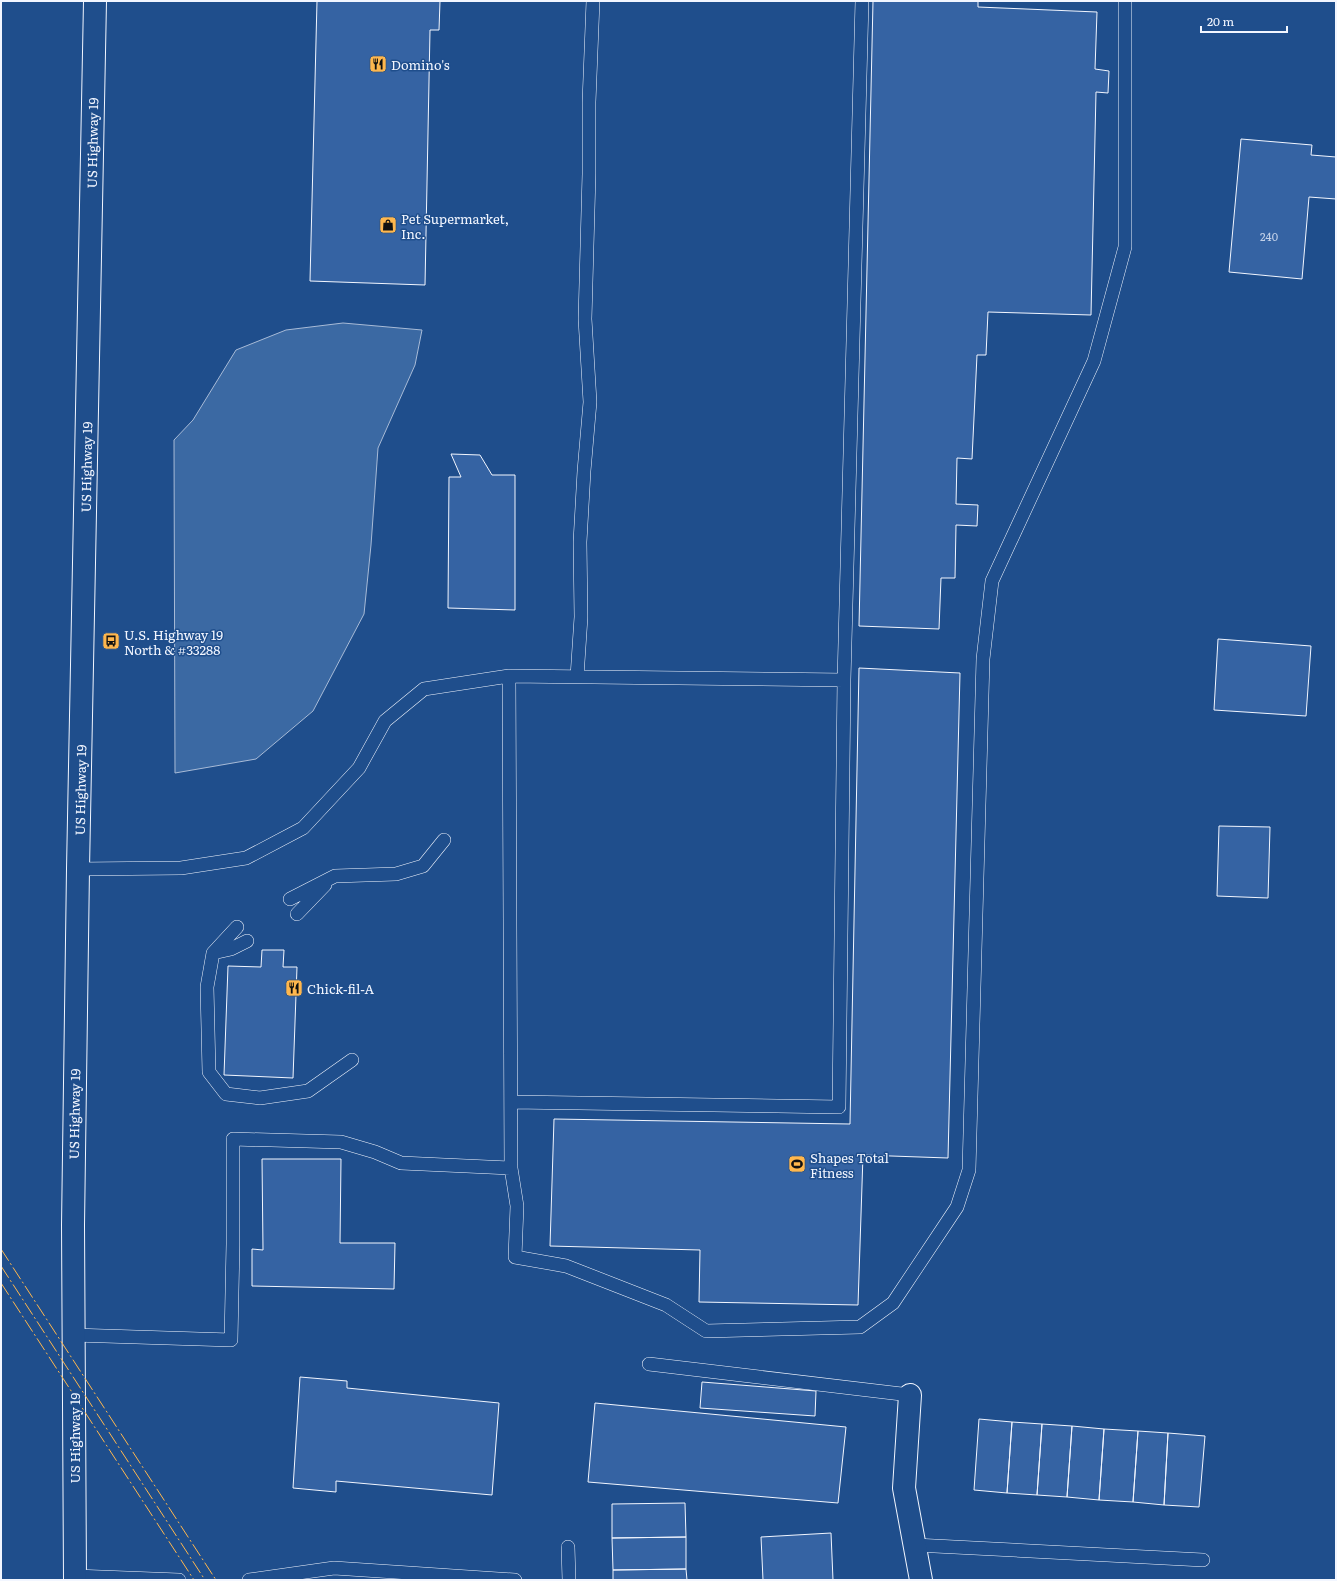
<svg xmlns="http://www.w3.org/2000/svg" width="1337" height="1581" font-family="Literata,serif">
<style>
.water{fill:#3b69a3;stroke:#a8bbd7}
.building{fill:#3563a3;stroke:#f2f6ff}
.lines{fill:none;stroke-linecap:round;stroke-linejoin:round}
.service-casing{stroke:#f2f6ff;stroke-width:14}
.minor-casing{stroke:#f2f6ff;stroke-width:24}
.trunk-casing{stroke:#f2f6ff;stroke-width:24}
.service{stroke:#1f4e8c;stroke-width:13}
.minor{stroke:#1f4e8c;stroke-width:22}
.trunk{stroke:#1f4e8c;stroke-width:22}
.power{stroke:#ffb74d;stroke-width:1;stroke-dasharray:14 3 2 3;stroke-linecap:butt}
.labels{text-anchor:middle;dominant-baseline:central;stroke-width:3;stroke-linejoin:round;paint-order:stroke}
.number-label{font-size:11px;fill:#c3d1e8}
.poi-label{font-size:13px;fill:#f2f6ff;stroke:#1f4e8c;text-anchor:start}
.street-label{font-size:13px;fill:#f2f6ff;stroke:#1f4e8c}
</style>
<rect width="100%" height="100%" fill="#1f4e8c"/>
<path class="water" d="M343 323 422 330 415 365 378 448 371 545 364 614 313 711 256 759 175 773 174 440 193 420 236 350 286 330Z"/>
<path class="building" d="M317 1H440L439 30H430L425 285 310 281Z
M873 1H978V7L1097 12 1095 69 1109 71 1108 93 1096 92 1091 315 988 312 986 355H977L972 459 957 458 956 504 978 505 977 526 956 525 955 578H941L939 629 859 626Z
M1241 139 1312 145 1311 155 1336 157V199L1309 197 1302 279 1229 272Z
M451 454 480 455 492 475H515V610L448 608 449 477H461Z
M1218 639 1311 646 1306 716 1214 710Z
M859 668 960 673 948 1158 863 1155 858 1305 699 1302 700 1250 550 1246 554 1119 850 1124Z
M1219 826 1270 827 1268 898 1217 896Z
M262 950H284L283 967H297L293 1078 224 1075 228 966 261 967Z
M262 1159H341L340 1243H395L394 1289 252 1286V1249L263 1250Z
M300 1377 347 1381V1388L499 1403 492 1495 336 1481V1492L293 1488Z
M702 1382 816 1391 815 1416 700 1408Z
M595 1403 846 1427 838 1503 588 1482Z
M979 1419 1012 1422 1007 1493 974 1490Z
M1012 1422 1042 1424 1037 1495 1007 1493Z
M1042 1424 1072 1426 1067 1497 1037 1495Z
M1072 1426 1104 1429 1099 1500 1067 1497Z
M1104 1429 1138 1431 1133 1502 1099 1500Z
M1138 1431 1168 1433 1164 1505 1133 1502Z
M1168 1433 1205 1436 1199 1507 1164 1505Z
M685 1503 686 1537 612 1538V1504Z
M831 1533 833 1580H763L761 1537Z
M686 1537V1569L613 1570 612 1538Z
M686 1569 687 1580H613V1570Z"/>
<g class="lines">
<defs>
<path id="service" d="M577 677 581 617 580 542 584 471 590 402 585 319 589 174V102L593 1
M78 869 181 868 246 858 303 828 359 768 385 721 424 689 509 676 844 680
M290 899 335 876 396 874 423 866 444 840
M297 914 325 885
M237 927 213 953 207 987 209 1072 226 1094 260 1098 308 1091 352 1060
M213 953 231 949 247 941
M512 1102 839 1107 844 680 862 1
M511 1168 517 1206 515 1257 566 1266 666 1305 706 1331 860 1327 893 1303 957 1207 969 1170 983 659 992 581 1094 361 1125 247V1
M73 1335 231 1340 233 1244V1139L341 1142 375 1152 401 1163 511 1168 509 676
M649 1364 910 1395
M915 1545 1203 1560
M568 1547 569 1580
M75 1576 179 1580
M249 1580 334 1568 515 1580"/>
<path id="minor" d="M910 1395 904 1488 921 1580"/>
<path id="trunk" d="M75 1580 73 1225 78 869 95 1"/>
</defs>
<use href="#service" class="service-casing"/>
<use href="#minor" class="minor-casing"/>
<use href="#trunk" class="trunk-casing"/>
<use href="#service" class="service"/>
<use href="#minor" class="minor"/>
<use href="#trunk" class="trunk"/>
<path class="power" d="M1 1249 216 1580
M1 1266 205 1580
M1 1283 194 1580"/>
</g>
<defs>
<symbol id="restaurant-square" viewBox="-11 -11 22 22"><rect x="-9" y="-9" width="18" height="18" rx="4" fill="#ffb74d" stroke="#1f4e8c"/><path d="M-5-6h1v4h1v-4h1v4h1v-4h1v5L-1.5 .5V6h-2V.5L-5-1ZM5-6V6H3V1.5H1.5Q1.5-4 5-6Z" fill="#111"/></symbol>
<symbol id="shop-square" viewBox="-11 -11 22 22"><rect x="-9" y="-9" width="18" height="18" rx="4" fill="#ffb74d" stroke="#1f4e8c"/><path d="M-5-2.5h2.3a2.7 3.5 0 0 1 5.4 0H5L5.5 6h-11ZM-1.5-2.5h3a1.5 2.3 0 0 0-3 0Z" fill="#111"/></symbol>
<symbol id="bus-square" viewBox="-11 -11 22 22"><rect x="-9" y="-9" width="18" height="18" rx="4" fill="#ffb74d" stroke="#1f4e8c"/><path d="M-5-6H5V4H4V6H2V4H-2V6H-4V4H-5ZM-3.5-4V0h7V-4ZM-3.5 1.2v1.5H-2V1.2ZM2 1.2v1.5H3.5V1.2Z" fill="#111"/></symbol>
<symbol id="stadium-square" viewBox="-11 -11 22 22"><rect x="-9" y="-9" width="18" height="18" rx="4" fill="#ffb74d" stroke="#1f4e8c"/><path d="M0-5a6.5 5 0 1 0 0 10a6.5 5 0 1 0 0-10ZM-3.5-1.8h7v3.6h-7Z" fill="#111"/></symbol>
</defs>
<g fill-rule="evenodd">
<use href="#restaurant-square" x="368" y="54" width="20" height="20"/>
<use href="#shop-square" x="378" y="215" width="20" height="20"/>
<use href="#bus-square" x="101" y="631" width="20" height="20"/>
<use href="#restaurant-square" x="284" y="978" width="20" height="20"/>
<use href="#stadium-square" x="787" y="1154" width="20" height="20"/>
</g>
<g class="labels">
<g class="number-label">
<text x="1269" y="236">240</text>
</g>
<g class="poi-label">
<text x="391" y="64">Domino's</text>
<text x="401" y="218">Pet Supermarket,<tspan x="401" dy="15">Inc.</tspan></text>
<text x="124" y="634">U.S. Highway 19<tspan x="124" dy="15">North &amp; #33288</tspan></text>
<text x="307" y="988">Chick-fil-A</text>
<text x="810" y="1157">Shapes Total<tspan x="810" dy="15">Fitness</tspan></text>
</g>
<g class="street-label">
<text transform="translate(92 143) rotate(-89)">US Highway 19</text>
<text transform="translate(86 467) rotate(-89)">US Highway 19</text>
<text transform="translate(80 790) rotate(-89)">US Highway 19</text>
<text transform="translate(74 1114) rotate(-89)">US Highway 19</text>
<text transform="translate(74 1438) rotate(-90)">US Highway 19</text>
</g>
</g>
<rect width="1337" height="1581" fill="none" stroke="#f2f6ff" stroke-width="4"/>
<path d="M1201 26v6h86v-6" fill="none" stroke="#f2f6ff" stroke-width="2"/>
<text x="1207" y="26" font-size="12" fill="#f2f6ff" stroke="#1f4e8c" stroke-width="3" paint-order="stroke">20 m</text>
</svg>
